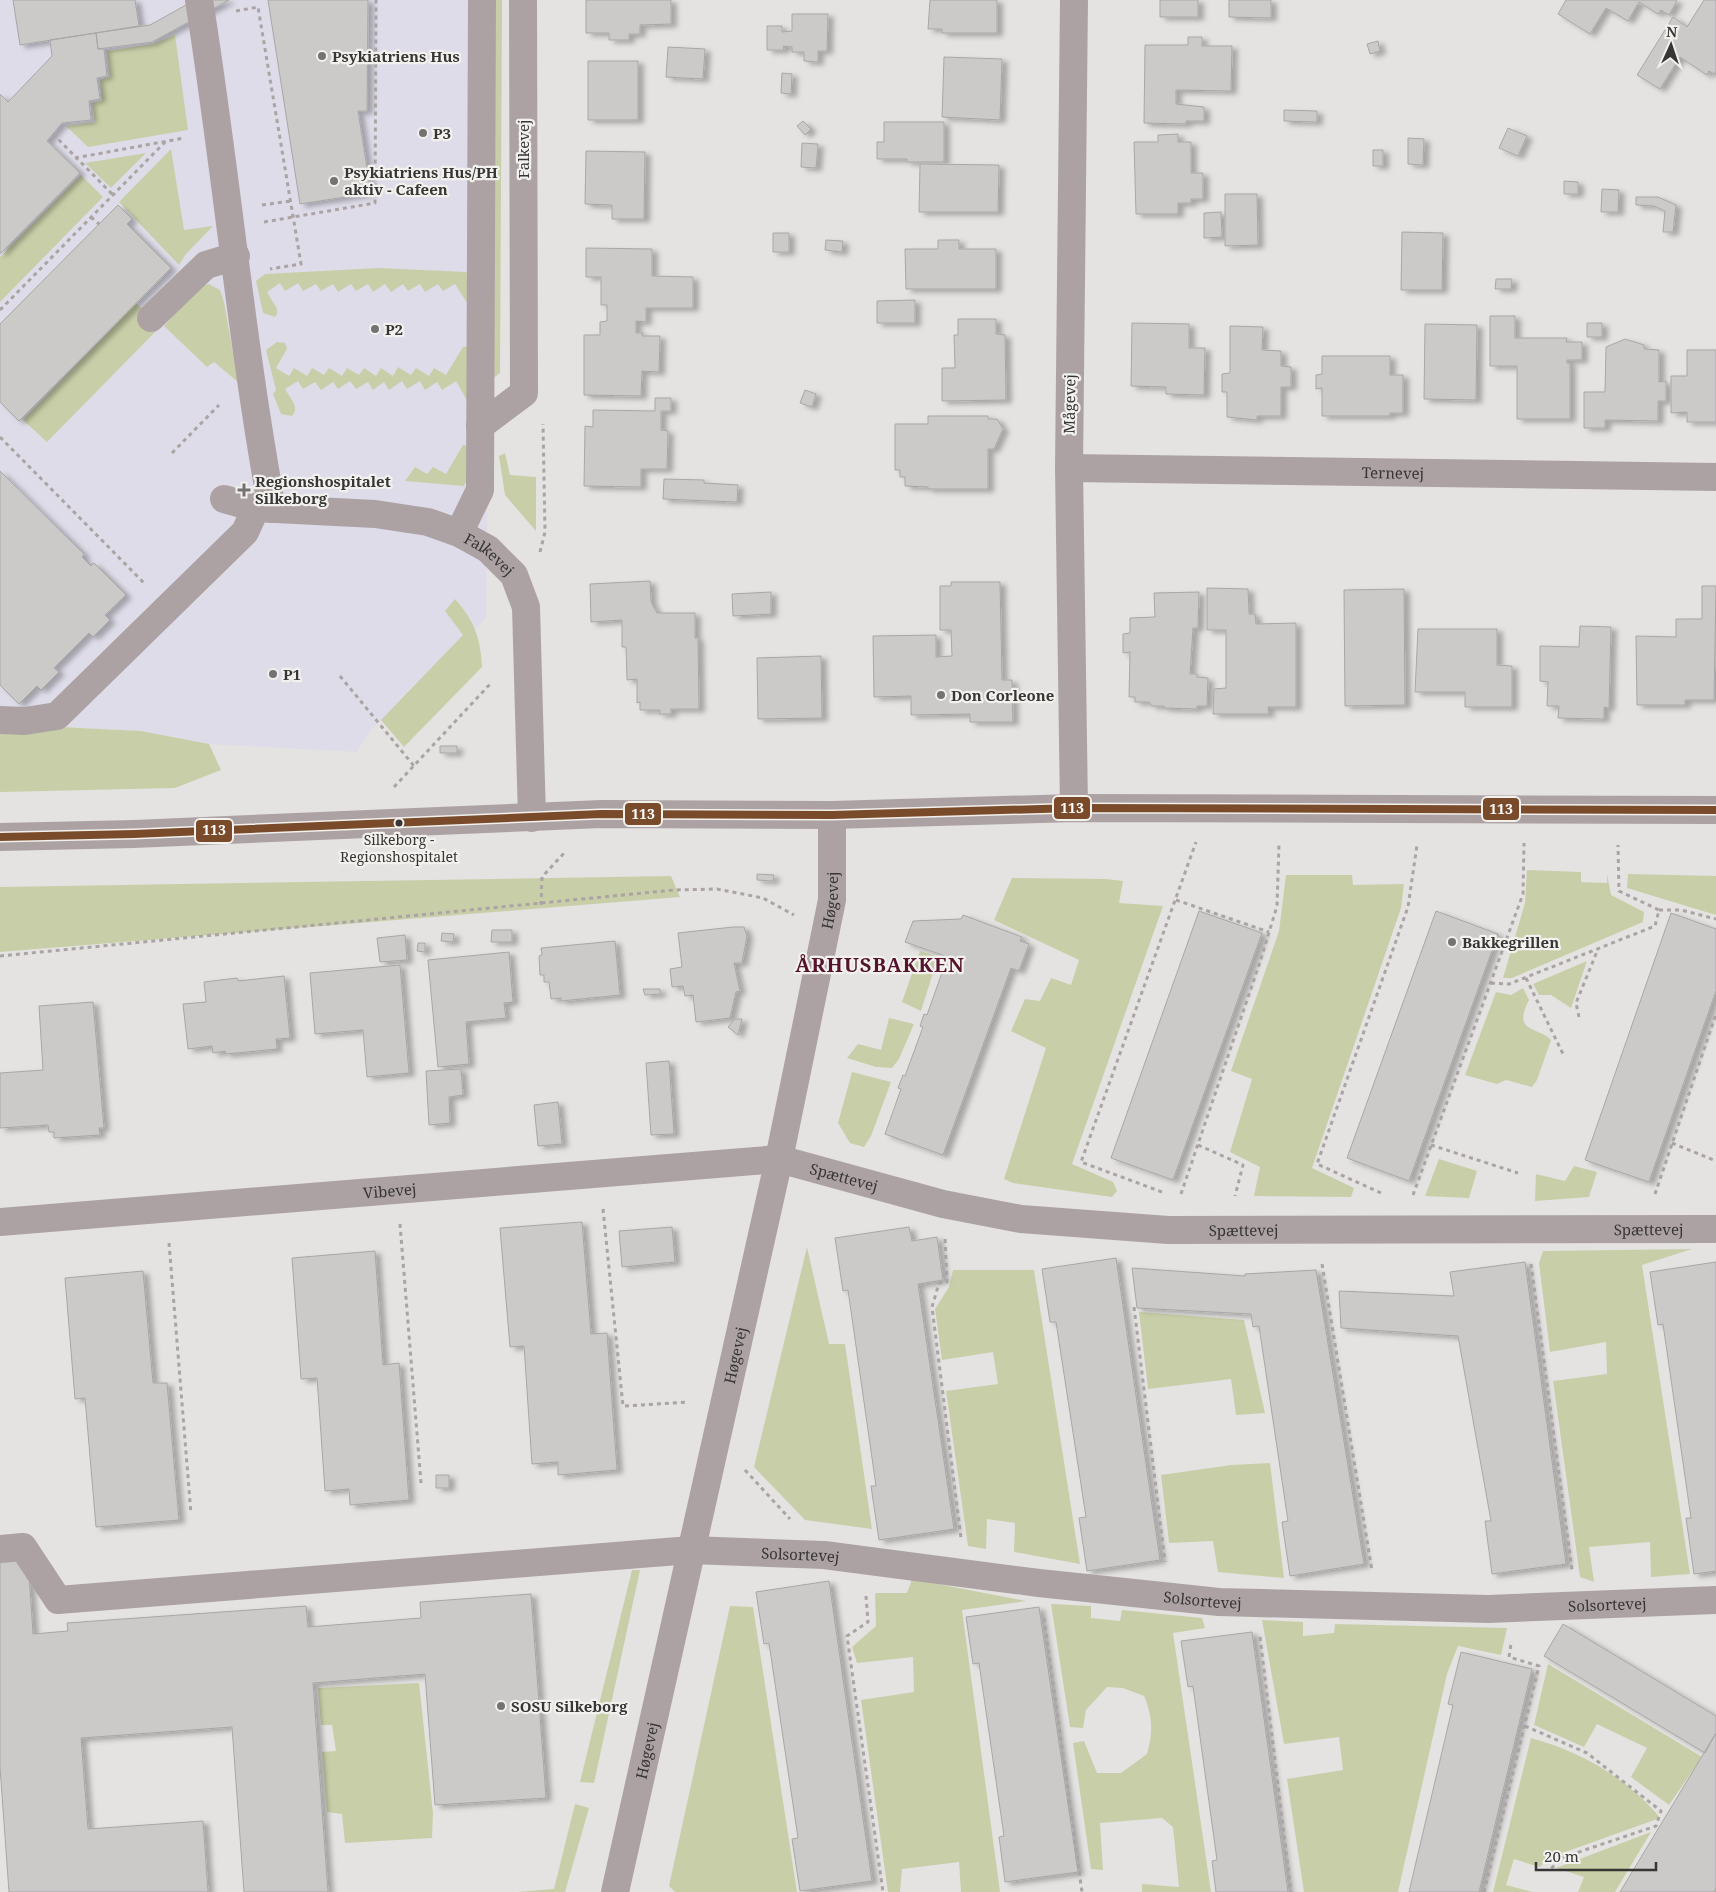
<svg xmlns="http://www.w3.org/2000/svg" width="1716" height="1892" font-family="'Noto Serif',serif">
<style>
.medical{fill:#dedce8}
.green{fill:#c8cfa8}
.building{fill:#cbcac9;stroke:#a8a7a6;filter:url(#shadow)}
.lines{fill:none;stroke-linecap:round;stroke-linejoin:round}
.path{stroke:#aba3a4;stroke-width:3;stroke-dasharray:4 4;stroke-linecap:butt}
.minor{stroke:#ada2a3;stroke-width:28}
.bus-1-casing{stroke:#f2f1ee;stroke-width:11}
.bus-1{stroke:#7a4b2a;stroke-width:8}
.poi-dot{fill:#747372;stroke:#f2f1ee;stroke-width:2}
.bus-dot{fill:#373635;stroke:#f2f1ee;stroke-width:2}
.labels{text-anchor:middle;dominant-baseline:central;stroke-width:4.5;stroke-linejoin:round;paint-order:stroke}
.bus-label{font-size:14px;fill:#373635;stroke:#f2f1ee}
.poi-label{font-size:15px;font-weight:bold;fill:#373635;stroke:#f2f1ee;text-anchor:start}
.street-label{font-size:15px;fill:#373635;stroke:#f2f1ee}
.district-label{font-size:20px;font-weight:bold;letter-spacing:1px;fill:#55132e;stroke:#f2f1ee}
.line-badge{stroke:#f2f1ee;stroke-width:2}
.badge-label{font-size:14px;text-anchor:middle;font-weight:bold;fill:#fff}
</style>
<defs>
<filter id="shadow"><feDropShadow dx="5.5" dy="3" stdDeviation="2.5" flood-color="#0004"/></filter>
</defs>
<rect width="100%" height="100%" fill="#e4e3e2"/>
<path class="medical" d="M0 0H493L486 618 370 731 357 752 209 744 141 731 0 724Z"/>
<path class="green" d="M493 0H502L500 373 495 377 490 371Z
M175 35 188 130 88 147 66 126 95 122 92 103 102 101 100 80 110 77 107 51 153 44Z
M171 149 184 230 213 226 186 254 179 265 119 202Z
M146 153 111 188 85 163Z
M81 175 103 197 0 302V257Z
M379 268 466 272 471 281 469 306 455 284 443 291 438 284 425 292 420 284 408 291 403 284 391 292 385 284 373 292 368 284 356 291 351 284 338 292 333 284 321 291 316 284 303 291 298 283 285 291 280 283 267 292 277 309V314L275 317 263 313 256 281 265 274Z
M209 284 220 290 224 302 238 382 214 362 207 367 164 326 199 287Z
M136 303 160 327 47 442 23 420Z
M277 342 285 343 287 349 276 368 289 376 294 368 307 376 312 368 324 375 329 368 342 376 347 368 359 375 364 368 376 376 381 368 393 376 398 367 411 375 416 368 429 376 434 368 446 375 463 347 470 346 469 399H466L456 381 442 390 437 382 425 390 420 381 407 389 402 381 389 390 384 382 373 390 368 382 356 389 350 381 338 389 333 382 321 390 315 382 303 389 298 381 285 389C290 398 300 407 292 416L281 414 273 394 276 390 266 350Z
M463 445 473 446 470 473 464 486 405 481 415 467 427 474 433 467 446 474Z
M505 453 510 475 536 477V531L505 495 499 456Z
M455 599C474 620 481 639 482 667L404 747 381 720 463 635 445 611Z
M0 724 141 731 209 744 221 770 175 788 0 792Z
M1527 870 1581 872V882L1607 883V874L1611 895 1644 912 1643 922 1512 978H1503L1525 903Z
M1628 874 1716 876V915L1627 888Z
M1286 875H1352L1353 885 1404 884 1401 908 1312 1168 1354 1188 1351 1197 1254 1196 1260 1167 1230 1152 1252 1079 1231 1071 1279 931Z
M671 876 680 897 0 952V887Z
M1012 878 1106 879 1123 881 1119 903 1163 906 1072 1164 1113 1182 1117 1191 1112 1197 1013 1183 1004 1179 1046 1048 1011 1031 1025 999 1040 1001 1051 978 1071 985 1079 960 994 920Z
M920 951 938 957 921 1011 902 1002Z
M1587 961 1571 1008 1551 995H1539L1533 984Z
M1523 988 1529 1000C1512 1033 1537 1026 1551 1040L1537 1080 1532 1087 1506 1080 1497 1084 1465 1075 1496 992 1511 995Z
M889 1018 914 1024 899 1059 892 1068 876 1067 847 1058 858 1044 881 1050Z
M852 1072 891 1082 871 1136 864 1147 850 1143 838 1123Z
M1439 1159 1477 1171 1469 1198 1425 1196Z
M1574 1166 1597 1172 1589 1197 1535 1201 1536 1174 1565 1181Z
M807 1247 829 1344H845L872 1529 805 1520 754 1467Z
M1692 1249 1642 1265 1690 1574 1651 1577 1650 1542 1589 1547 1594 1582 1580 1577 1553 1381 1607 1374 1606 1342 1550 1352 1539 1263 1543 1251Z
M953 1270H1034L1080 1564 1014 1552 1015 1523 987 1519 986 1549 968 1546 946 1391 998 1384 993 1352 942 1360 935 1309 949 1287Z
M1139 1312 1244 1320 1265 1413 1236 1415 1231 1379 1148 1389Z
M1270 1463 1284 1578 1218 1572 1213 1541 1169 1543 1161 1475 1231 1465Z
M632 1570H640L594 1783 580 1782Z
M912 1579 1026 1601 962 1610 1000 1892H961L959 1862 902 1869 900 1892H888L861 1700 914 1692 913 1657 857 1663 852 1647 876 1626 875 1593H907Z
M1051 1604 1091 1606V1618L1120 1621 1122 1610 1202 1618 1205 1628 1173 1633 1211 1892H1142V1884L1179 1887 1173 1827 1162 1818 1100 1823 1103 1870 1091 1869 1073 1743 1084 1741 1097 1773H1121L1147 1754C1153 1733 1153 1717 1144 1696L1123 1688 1107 1687 1086 1710 1083 1728 1070 1727Z
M730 1606 753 1607 797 1892H675L669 1886Z
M1262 1620 1303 1622V1636L1334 1633 1335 1624 1507 1628 1501 1655 1458 1646 1447 1674 1398 1892H1304L1287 1779 1343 1770 1339 1737 1284 1744Z
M1548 1664 1702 1757 1669 1805 1631 1777 1647 1748 1597 1724 1584 1747 1534 1725Z
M419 1683 433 1813 432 1838 345 1843 342 1814 327 1812 322 1752 336 1751 332 1725H321L318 1688Z
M1531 1738C1579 1751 1628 1778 1660 1818L1557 1855 1539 1867 1514 1859 1506 1885 1533 1892H1493Z
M575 1804 589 1808 565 1892H517L554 1889Z
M1651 1832 1615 1892H1578L1584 1877 1556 1868Z"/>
<path class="building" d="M13 0H135L139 26 20 45Z
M195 0H229L152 42 98 49 96 33 150 25Z
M268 0H368L367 111H358L371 193 300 204Z
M586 0H671V24L640 25V34H629V40H609V33H586Z
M930 0H997V33H942V29H928Z
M1160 0H1198V17H1160Z
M1229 0H1271V18L1229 17Z
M1566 0H1675L1677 1 1669 15 1661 10 1658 14 1639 2 1628 21 1606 8 1590 34 1558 14Z
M1704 0H1716V71L1714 74 1709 71 1707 75 1680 57 1660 89 1637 75 1673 17 1687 27Z
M792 14H828L827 51H818V62L804 61V52H792V47L783 46 784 50H767V26H782V32L792 31Z
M96 33 98 49H104L107 76 97 78 100 99 89 101 91 120 62 123 47 141 80 173 0 254V94L8 102 52 56 50 40Z
M1188 37H1202V46H1232L1231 91 1176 90V104L1204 107V121H1186V124L1144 123 1145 45H1188Z
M1378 41 1380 51 1370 54 1367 44Z
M668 47 705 49 703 79 666 77Z
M944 57 1002 59 1000 120 942 117Z
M588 61H638V120H588Z
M782 73 792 74 791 94 781 93Z
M1284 110 1317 111V122L1284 121Z
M803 121 811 129 805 135 797 126Z
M884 122H944V162H907V159H877V142H884Z
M1508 128 1527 136 1518 156 1499 148Z
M1178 134V142H1191V173H1203V199H1191V203H1178V214H1136L1134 142H1158V135Z
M1408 138 1424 139 1423 165 1408 164Z
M802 143 818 144 816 168 801 167Z
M1373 150H1383V166H1373Z
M586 151 645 152 644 219H612V205L585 204Z
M920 164 999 165 998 212H919Z
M1564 181 1578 182V194H1564Z
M1602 189 1619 190 1618 212H1601Z
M1225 194H1257L1258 245 1225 246Z
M1636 197H1658L1676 205 1673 232H1663L1665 211 1654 206 1636 205Z
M118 205 132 219 127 224 171 268 19 421 0 402V324Z
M1221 212 1222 237 1204 238V213Z
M1402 232 1443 233 1442 290H1401Z
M773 233H789V252H773Z
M826 240 843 241 842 252 825 250Z
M938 240H959V249H996V289H906L905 249H938Z
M586 248 652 249V276L693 277V308H646V322L636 321V333H643L642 336H660L659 372 642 371 641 396 584 395V335H600V322L607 321V305H601V277H586Z
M1496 279H1512L1511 289H1495Z
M915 300V323H877V301Z
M1490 316H1515V338H1567L1566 342H1582V360H1567V363H1570V419H1517V366H1490Z
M958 319H996V334L1005 335 1006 400 942 401V368H955L954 335H958Z
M1132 323 1189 324V348H1205L1204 395 1166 394V387L1131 386Z
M1587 323H1602V337H1587Z
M1425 324 1477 325 1476 400 1424 399Z
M1230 326 1263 327 1262 350 1281 351V366L1291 367V387H1281V416H1257V420L1227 417V392H1222V374L1230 373Z
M1625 339 1644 345V349L1659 350V382L1666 381V401H1658V421L1605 420V428H1584V392H1605L1606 347Z
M1687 350H1716V422H1687V412L1671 413V376H1687Z
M1322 356H1390V375H1403V413H1390V416H1322V388L1316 389V375L1322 374Z
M805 390 816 394 812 407 800 403Z
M655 398H671V411H661V430L668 431 667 469H641V487L584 486 585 426 593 427V410L655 411Z
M928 416H988V419H997L1003 429 994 449H988V489H928V487L905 486V477H900V470H895V424H928Z
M0 471 84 554 82 557 91 566 94 563 126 595 105 615 110 620 93 637 89 633 54 668 59 672 41 690 37 686 19 704 0 685Z
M664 479 704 480V483L738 485 737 502 663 499Z
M650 581 651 602 657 613H695V638H698L699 709H671V714H659L660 710H640V702L637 703V679L627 680 626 647H622V620L591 622 590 584Z
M951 582H1000L1002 680H1012L1013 722H970V714L911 715V696L874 697 873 636 936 635V657L952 656 951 630H940V586H951Z
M1702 586H1716L1714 700H1685V705H1637L1636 636 1676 637V619H1702Z
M1207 588 1248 589 1249 614H1255L1256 624 1296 623V707H1268L1269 714H1213L1214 689 1226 688V630H1207Z
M1404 589 1405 705 1345 706 1344 590Z
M771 592V614L733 616 732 594Z
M1199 592 1198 628H1193L1190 674H1197V677L1208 678 1207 706H1197V709L1164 708V706H1152L1149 702H1135V697H1129L1130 652 1123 653V634L1130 633V618L1155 617 1154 593Z
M1580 626 1611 627 1609 708 1604 707V719L1558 718 1559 706H1547L1548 682 1540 681V646L1579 647Z
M1418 629H1497V665L1512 666V707H1465V692H1415Z
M821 656 822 718 758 719 757 658Z
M440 746H457V753H440Z
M757 874 774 875 773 881 757 880Z
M1199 911 1262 933 1173 1180 1111 1158Z
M1436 911 1498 934 1409 1181 1347 1158Z
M1671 913 1716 929V991L1649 1182 1585 1160Z
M963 915 1022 937 1020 941 1029 944 1019 971 1011 968 943 1155 885 1134 901 1089 898 1088 903 1075 905 1076 923 1027 920 1026 924 1014 927 1015 944 967 941 966 945 956 905 942 913 921 961 919Z
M733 927H744L747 936 742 963H734L740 991 736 992 730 1018 696 1022 693 995 685 996 683 986 672 987 670 969 682 967 678 933Z
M492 930H512V942H491Z
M442 933 454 934 453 942 441 941Z
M405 935 407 960 380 962 377 938Z
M615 941 620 995 561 1001V998L551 999 549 982H544V975H540L539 956 542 955 541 948Z
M418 943H425V952L417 951Z
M509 952 513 1002 504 1003 506 1018 466 1022 469 1064 438 1067 428 960Z
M400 965 409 1073 367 1077 363 1030 315 1034 310 973Z
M284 976 290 1038 276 1039 277 1049 226 1054 225 1051 213 1053 212 1046 188 1049 183 1004 206 1002 204 982 237 978 238 981Z
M643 989H660V994L645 995Z
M93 1002 104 1128H99L100 1135 54 1138V1132H49L48 1125 0 1128V1073L43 1070 39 1006Z
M735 1019H742L738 1035 728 1027Z
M669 1061 674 1134 651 1135 646 1063Z
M461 1069 463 1095 449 1097 450 1123 429 1125 426 1071Z
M558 1102 562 1144 538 1146 534 1105Z
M582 1222 591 1334 607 1333 617 1470 558 1475V1462L532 1464 524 1346 510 1347 500 1228Z
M672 1227 675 1262 622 1267 619 1231Z
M909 1227 912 1241 937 1237 941 1266 943 1280 918 1284 954 1529 879 1540 871 1486H876L848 1290 843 1291 835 1238Z
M375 1251 383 1365 399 1363 409 1500 350 1505 349 1489 325 1491 317 1378 301 1379 292 1258Z
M1116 1258 1160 1560 1087 1571 1079 1518 1086 1517 1056 1322H1050L1042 1269Z
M1525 1262 1566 1564 1492 1574 1485 1521H1491L1458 1336 1341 1328 1339 1291 1454 1296 1450 1272Z
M1716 1262V1571L1694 1574 1686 1518H1691L1663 1324 1658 1325 1650 1272Z
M1132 1268 1245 1276V1274L1316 1270 1364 1564 1290 1576 1282 1522 1288 1521 1259 1326 1253 1327 1251 1314 1137 1308Z
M143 1271 153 1383H167L179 1520 96 1527 85 1398 75 1399 65 1278Z
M436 1475H449V1488H436Z
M28 1560 33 1634 68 1631 67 1623 306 1606 308 1627 421 1618 420 1602 531 1594 546 1798 435 1805 425 1674 313 1683 328 1892H244L232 1727 81 1738 88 1829 203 1821 208 1892H9L0 1767V1562Z
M829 1581 872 1881 800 1891 792 1839 798 1838 769 1643 764 1644 756 1592Z
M1039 1607 1078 1872 1005 1882 999 1837 1004 1836 979 1663 973 1664 966 1617Z
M1563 1624 1716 1716V1733L1705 1753 1544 1656Z
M1252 1632 1288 1892H1216L1212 1861 1217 1860 1193 1686 1188 1687 1181 1641Z
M1461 1652 1532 1669 1479 1892H1409L1453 1705 1448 1704Z
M1716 1733V1888L1714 1892H1620Z"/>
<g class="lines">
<path class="path" d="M236 11 258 7 301 264 270 269
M53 134 113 195
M75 158 184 138
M262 205 291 201
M91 217 99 224
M264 222 375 203 376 0
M0 310 166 141
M0 437 144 583
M172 453 219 405
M540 552 545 532 543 424
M340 676 414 766
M394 787 492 682
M1176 900 1269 932
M541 905 542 877 566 851
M1659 910H1681L1716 919
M0 956 674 890 717 889 763 898 794 915
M1526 978 1564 1056
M1491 983 1509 984 1655 926 1659 910 1619 891 1618 845
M1579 1017 1576 1003 1598 949
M1672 1143 1716 1161
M1198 1145 1243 1165 1235 1196
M1431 1145 1518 1173
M1162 1192 1081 1162 1196 842
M1381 1193 1317 1164 1408 907 1417 845
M1181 1194 1260 962 1277 906 1279 844
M1655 1194 1716 1014
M1413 1195 1523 894 1524 843
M603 1209 623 1406 688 1402
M400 1224 421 1483
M945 1239 947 1282 939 1283 932 1307 961 1538
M169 1243 191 1514
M1322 1264 1372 1571
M1531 1264 1572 1570
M1134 1307 1165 1562
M745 1470 790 1519
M866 1596 868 1622 847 1636 883 1892
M1044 1618 1082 1892
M1260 1637 1291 1892
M1525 1726 1587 1753 1661 1811 1656 1826 1561 1858 1550 1870
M1484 1892 1539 1666 1509 1657 1511 1644"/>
<g class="minor">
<path d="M199 0C226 169 241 340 272 509"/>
<path d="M1074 0 1069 468 1074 808"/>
<path d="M151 318 206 265 236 256"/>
<path d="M480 426 524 393 523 0"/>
<path id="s1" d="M1069 468 1716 477"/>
<path id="s2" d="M224 499 256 508 375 514 428 522 459 533 488 549 514 575 526 607 532 818"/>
<path d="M459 533 480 490 482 0"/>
<path d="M0 720 25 721 57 716 245 532 256 508"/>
<path d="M0 837 134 834 601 814 832 815 1074 808 1716 810"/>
<path id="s3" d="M0 1222 779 1159 943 1204 1021 1219 1168 1230 1716 1229"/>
<path id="s4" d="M0 1549 23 1547 58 1600 691 1550 824 1555 1039 1583 1219 1602 1488 1609 1716 1600"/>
<path id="s5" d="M615 1892 779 1159 832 900V815"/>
</g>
<defs>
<path id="bus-1" d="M0 837 134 834 601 814 832 815 1074 808 1716 810"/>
</defs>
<use href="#bus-1" class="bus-1-casing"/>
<use href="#bus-1" class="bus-1"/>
</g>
<g class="poi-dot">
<circle cx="322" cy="56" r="5"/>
<circle cx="423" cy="133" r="5"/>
<circle cx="334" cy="181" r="5"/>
<circle cx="375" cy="329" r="5"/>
<path d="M241.5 482.5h5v5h5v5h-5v5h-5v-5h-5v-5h5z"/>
<circle cx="273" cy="674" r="5"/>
<circle cx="941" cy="695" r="5"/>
<circle cx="1452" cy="942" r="5"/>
<circle cx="501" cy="1706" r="5"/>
</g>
<circle class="bus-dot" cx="399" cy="823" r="4.5"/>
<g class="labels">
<g class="bus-label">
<text x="399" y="839">Silkeborg -<tspan x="399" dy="17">Regionshospitalet</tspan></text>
</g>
<g class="poi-label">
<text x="332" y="56">Psykiatriens Hus</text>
<text x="433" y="133">P3</text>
<text x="344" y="172">Psykiatriens Hus/PH<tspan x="344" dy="17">aktiv - Cafeen</tspan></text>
<text x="385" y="329">P2</text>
<text x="255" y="481">Regionshospitalet<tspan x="255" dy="17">Silkeborg</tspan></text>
<text x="283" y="674">P1</text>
<text x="951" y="695">Don Corleone</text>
<text x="1462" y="942">Bakkegrillen</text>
<text x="511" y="1706">SOSU Silkeborg</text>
</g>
<g class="street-label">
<text transform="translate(523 149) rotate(-90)">Falkevej</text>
<text transform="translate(1069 404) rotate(-89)">Mågevej</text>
<text stroke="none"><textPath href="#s1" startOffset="324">Ternevej</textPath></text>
<text stroke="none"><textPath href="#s2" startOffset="276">Falkevej</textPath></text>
<text stroke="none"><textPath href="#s5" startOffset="1015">Høgevej</textPath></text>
<text stroke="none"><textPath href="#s3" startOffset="849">Spættevej</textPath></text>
<text stroke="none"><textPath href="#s3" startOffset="391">Vibevej</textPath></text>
<text stroke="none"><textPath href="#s3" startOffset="1659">Spættevej</textPath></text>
<text stroke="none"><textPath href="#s3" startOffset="1254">Spættevej</textPath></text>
<text stroke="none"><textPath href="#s5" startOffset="550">Høgevej</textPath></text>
<text stroke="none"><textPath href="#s4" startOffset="831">Solsortevej</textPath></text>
<text stroke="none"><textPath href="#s4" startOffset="1236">Solsortevej</textPath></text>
<text stroke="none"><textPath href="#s4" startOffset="1641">Solsortevej</textPath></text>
<text stroke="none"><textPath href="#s5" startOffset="145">Høgevej</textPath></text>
</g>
<g class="district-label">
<text x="880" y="964">ÅRHUSBAKKEN</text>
</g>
</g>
<g class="line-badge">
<rect x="1053" y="796" width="38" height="24" rx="5" fill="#7a4b2a"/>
<rect x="1482" y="797" width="38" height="24" rx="5" fill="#7a4b2a"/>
<rect x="624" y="802" width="38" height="24" rx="5" fill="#7a4b2a"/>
<rect x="195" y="819" width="38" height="24" rx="5" fill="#7a4b2a"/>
</g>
<g class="badge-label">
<text x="1072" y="813">113</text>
<text x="1501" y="814">113</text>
<text x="643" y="819">113</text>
<text x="214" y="835">113</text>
</g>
<g transform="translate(1671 45) rotate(3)" stroke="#f2f1ee" stroke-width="4" paint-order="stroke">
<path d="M0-4L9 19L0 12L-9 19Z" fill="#373635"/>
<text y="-8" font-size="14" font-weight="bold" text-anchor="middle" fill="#373635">N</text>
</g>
<path d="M1536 1862v8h120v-8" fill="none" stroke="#373635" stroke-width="2.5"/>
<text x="1544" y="1862" font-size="15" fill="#373635" stroke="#f2f1ee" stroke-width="4" paint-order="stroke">20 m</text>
</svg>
